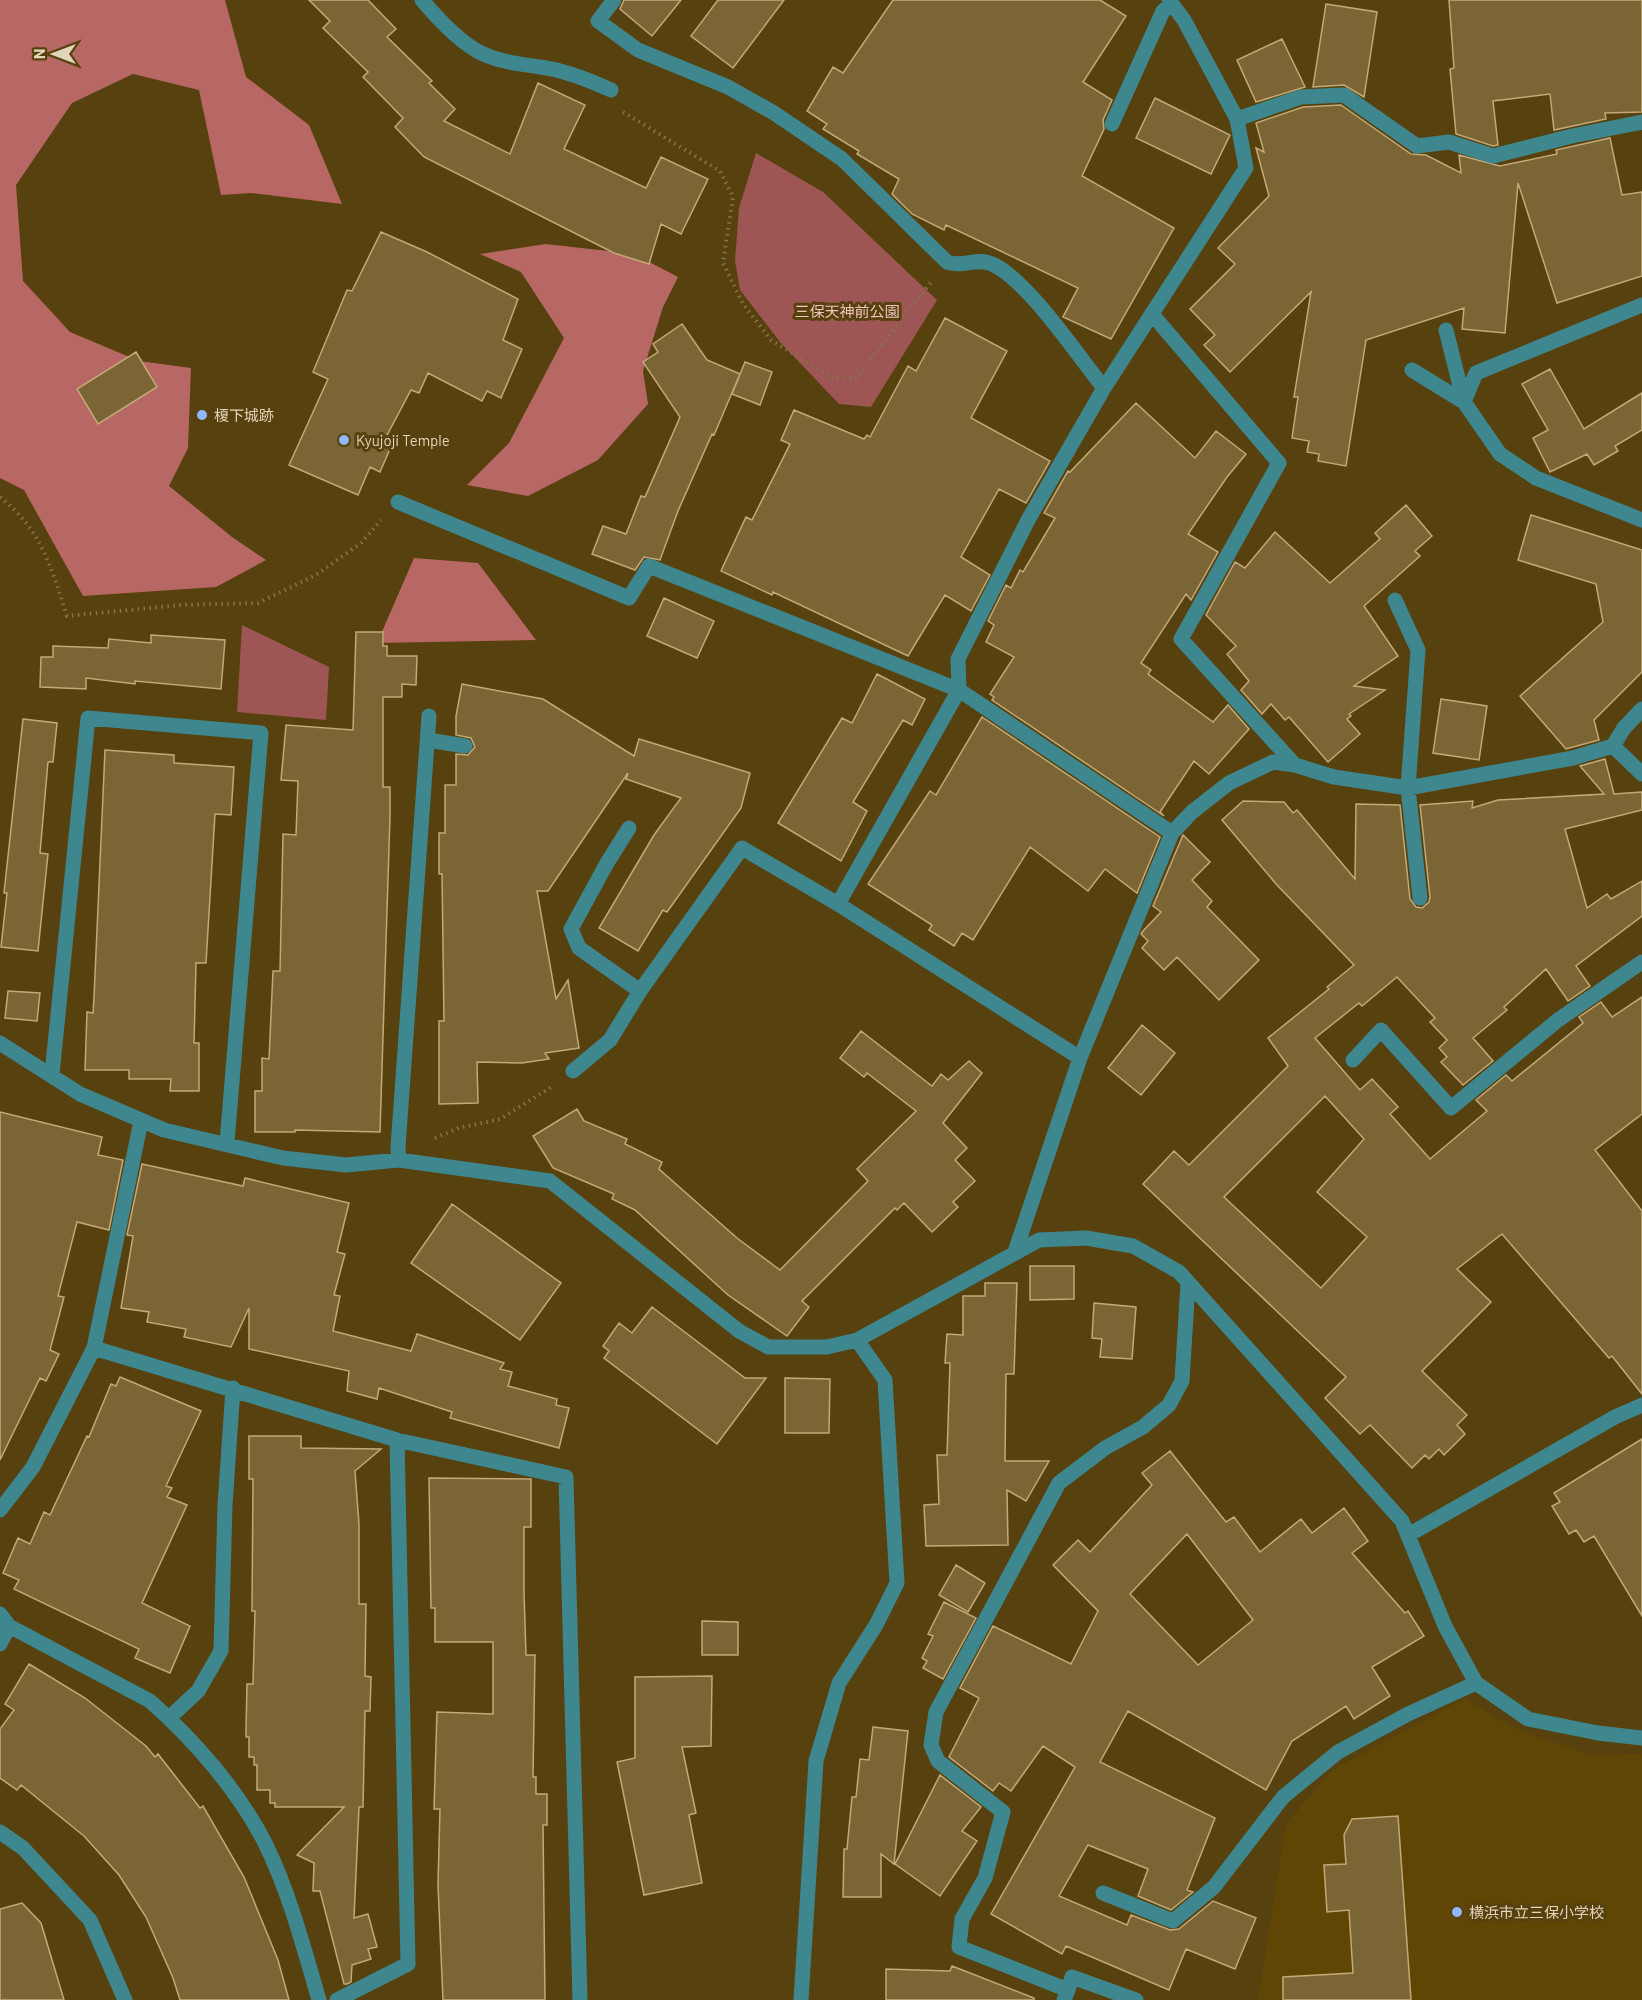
<svg xmlns="http://www.w3.org/2000/svg" width="1642" height="2000" font-family="Barlow,'Noto Sans JP',sans-serif">
<style>
.built{fill:#604605}
.green{fill:#9d5653}
.forest{fill:#b76764}
.building{fill:#7c6535;stroke:#c2a977;stroke-width:1.5;fill-rule:evenodd}
.lines{fill:none;stroke-linecap:round;stroke-linejoin:round}
.path{stroke:#87744a;stroke-width:4;stroke-dasharray:1.5 4.5;stroke-linecap:butt}
.minor{stroke:#3e878e;stroke-width:15}
.poi-dot{fill:#93b7fd;stroke:#57410e;stroke-width:2}
.labels{text-anchor:middle;dominant-baseline:central;stroke-width:6;stroke-linejoin:round;paint-order:stroke}
.park-label{font-size:15px;fill:#f1c3bf;stroke:#57410e}
.poi-label{font-size:15px;fill:#e2d5bc;stroke:#57410e;text-anchor:start}
</style>
<rect width="100%" height="100%" fill="#57410e"/>
<path class="built" d="M1465 1698 1513 1728 1592 1755 1642 1754V2000H1258L1286 1824 1331 1771Z"/>
<path class="green" d="M756 153 823 192 937 300 871 407 839 404 780 342 740 290 735 261 739 208Z
M242 625 329 667 326 720 237 712Z"/>
<path class="forest" d="M0 0H225L246 77 309 125 342 204 251 193 221 195 199 90 133 74 72 103 16 185 23 281 70 332 139 361 191 368 188 448 169 486 232 537 266 560 216 587 83 596 24 490 0 478Z
M546 244 634 254 678 277 663 307 643 371 648 404 598 460 528 496 467 485 509 443 564 338 521 272 480 254Z
M414 558 478 563 536 640 377 643Z"/>
<path class="building" d="M309 0H368L396 29 387 37 432 81 429 83 455 109 444 121 510 154 538 83 585 105 564 149 646 188 661 157 708 179 681 234 661 224 649 264 614 253 424 157 395 127 403 118 363 77 368 72 323 28 330 21Z
M624 0H681L652 36 620 9Z
M718 0H784L733 68 691 36Z
M893 0H1100L1126 16 1083 82 1112 100 1103 120 1104 129 1082 176 1174 228 1111 339 1063 317 1078 288 946 225 944 230 912 214 892 194 899 179 857 154 859 151 823 129 827 124 807 111 833 67 843 73Z
M1449 0H1642V112L1605 113 1606 119 1554 130 1550 94 1493 101 1498 145 1493 146 1456 134 1450 69 1454 68Z
M1326 4 1377 12 1364 97 1344 85 1313 87Z
M1282 39 1305 87 1256 102 1237 60Z
M1155 98 1230 135 1211 174 1136 138Z
M1341 105 1411 154 1426 155 1461 173 1459 155 1500 166 1557 154 1556 150 1610 138 1622 195 1642 192V276L1557 303 1518 183 1505 333 1462 329 1464 308 1366 340 1346 466 1318 461 1319 454 1307 452 1309 441 1292 438 1298 397H1294L1311 292 1230 372 1204 345 1215 335 1190 309 1235 264 1218 248 1269 196 1256 148 1264 152 1256 123 1303 107Z
M381 232 427 252 518 299 503 340 522 349 501 398 487 391 482 401 428 373 419 393 411 390 385 439 393 442 380 472 370 467 358 495 289 465 328 379 313 372 347 290 352 291Z
M945 318 1007 351 971 418 1050 461 1026 503 999 489 961 557 990 575 971 611 945 595 908 656 773 592 772 595 721 571 746 517 752 520 790 444 781 440 794 410 864 439 867 435 870 437 908 366 916 371Z
M682 324 707 360 740 374 714 435 712 434 678 511 660 560 644 557 635 570 592 554 603 526 626 534 641 496 645 497 680 417 643 362 658 352 653 344Z
M136 352 157 387 98 424 77 389Z
M745 362 772 372 760 405 732 394Z
M1550 369 1584 429 1642 393V430L1615 446 1618 451 1594 465 1587 454 1550 472 1533 438 1548 430 1522 384Z
M1136 403 1195 458 1216 431 1246 454 1227 477 1188 534 1218 552 1191 600 1186 594 1141 663 1151 670 1148 674 1213 722 1228 705 1249 729 1209 774 1194 761 1160 812 1164 816 992 700 994 697 990 694 1014 657 986 642 994 625 988 621 1006 585 1011 588 1020 570 1023 572 1055 518 1044 513 1068 471 1070 472Z
M1406 505 1432 536 1415 551 1420 556 1364 606 1398 656 1354 686 1385 690 1349 714 1351 716 1347 719 1360 734 1328 762 1289 717 1285 720 1271 704 1262 714 1241 690 1249 681 1227 654 1236 646 1206 615 1235 562 1245 568 1275 532 1330 583 1380 539 1375 533Z
M1531 515 1642 550V672L1594 720 1599 740 1566 749 1520 696 1603 622 1596 584 1518 560Z
M664 598 714 621 697 658 647 636Z
M356 632H383V646H387V656H417L416 685 402 684V697H383V787H390V816L380 1132 295 1130V1132H255V1091H262V1058L269 1059 273 971H280L283 834 296 835 298 781 281 780 286 725 353 730Z
M151 635 225 640 221 689 135 681V684L86 678V689L40 687 41 657H53V646L108 648 109 639 151 643Z
M877 674 925 699 912 725 903 720 853 802 867 811 841 861 778 823 842 718 852 723Z
M462 684 543 699 634 756 639 739 750 773 741 808 667 912 663 910 638 951 599 928 654 835 681 798 626 779 628 773 548 891H537L556 999 568 980 579 1048 545 1053 549 1059 522 1063 477 1062 478 1103 439 1104V1021H444L442 874H439V833H445V785H456V754L468 755 475 747 471 738 456 735V716Z
M1441 699 1487 706 1479 760 1433 753Z
M982 717 1160 837 1137 893 1105 869 1088 891 1030 847 973 940 962 933 954 946 929 930 932 925 868 884 930 791 936 795Z
M23 719 57 723 53 762H48L40 853 48 854 38 951 1 947 7 893H4Z
M105 750 174 755V763L234 767 231 815 215 814 206 963H196L194 1043H199V1091H170L171 1079H129V1070H85L87 1012 93 1013 94 997Z
M1605 759 1614 794 1642 792V810L1565 829 1587 908 1607 894 1611 899 1642 881V916L1576 966 1590 986 1568 1001 1546 969 1504 1007 1507 1010 1473 1038 1493 1061 1463 1085 1441 1062 1447 1057 1439 1048 1447 1040 1430 1022 1435 1018 1397 977 1362 1006 1359 1003 1315 1038 1360 1090 1372 1079 1398 1107 1390 1114 1430 1159 1487 1111 1476 1100 1506 1075 1512 1081 1583 1023 1579 1017 1601 1002 1612 1017 1642 997V1114L1595 1150 1642 1211V1394L1612 1356 1609 1358 1502 1234 1457 1269 1491 1302 1422 1371 1467 1415 1457 1425 1465 1434 1444 1455 1439 1449 1429 1459 1425 1455 1412 1468 1370 1425 1360 1434 1325 1398 1346 1377 1143 1184 1174 1151 1189 1165 1288 1066 1268 1038 1329 989 1327 987 1354 965 1277 885 1222 820 1243 801 1284 802 1293 813 1297 810 1355 879 1356 804 1400 805 1410 899 1416 907 1422 908 1429 902 1430 897 1420 805 1473 801 1472 808 1498 800 1604 794 1580 766ZM1325 1096 1364 1139 1317 1192 1367 1237 1321 1288 1224 1197Z
M1183 835 1210 862 1192 880 1212 901 1207 907 1259 960 1219 1000 1177 957 1164 970 1142 948 1148 941 1141 934 1143 931 1161 912 1153 906Z
M8 991 40 993 37 1021 5 1018Z
M1142 1025 1175 1053 1141 1095 1108 1068Z
M861 1031 932 1086 941 1074 948 1080 969 1061 982 1073 943 1123 967 1148 955 1160 975 1181 953 1202 958 1207 932 1232 904 1203 897 1210 895 1208 802 1301 809 1307 787 1336 728 1295 635 1210 612 1199 614 1194 553 1168 533 1136 577 1109 584 1121 627 1139 625 1144 662 1162 659 1169 737 1238 780 1270 868 1181 857 1169 916 1111 867 1073 864 1077 840 1058Z
M0 1112 102 1137 98 1155 123 1160 109 1230 77 1222 58 1296 64 1297 50 1350 59 1354 46 1381 40 1378 0 1460Z
M142 1164 243 1186 245 1178 349 1203 337 1252 345 1254 334 1295 340 1296 333 1331 411 1351 417 1334 504 1363 500 1369 512 1372 508 1386 557 1399 556 1405 569 1408 559 1448 450 1418 452 1412 379 1388 377 1399 347 1391 349 1371 249 1349V1308L231 1347 184 1337 186 1329 147 1322 149 1312 121 1308 133 1236 127 1235Z
M452 1204 561 1283 520 1340 411 1263Z
M1030 1266H1074V1299L1030 1300Z
M985 1283H1017L1014 1374H1006L1005 1461H1049L1026 1501 1007 1490 1008 1545 926 1546 924 1505 939 1504 937 1455H947L950 1363H945L947 1334 963 1335V1296H985Z
M1094 1303 1136 1307 1132 1359 1100 1357 1102 1339 1092 1338Z
M652 1307 745 1378H766L717 1444 604 1358 609 1351 603 1346 619 1323 632 1333Z
M120 1377 201 1411 166 1486 172 1488 167 1497 187 1505 142 1603 190 1626 170 1673 135 1658 139 1649 14 1589 19 1580 3 1573 18 1538 30 1544 44 1512 50 1515 87 1436 89 1437 111 1384 116 1386Z
M785 1378 830 1379 829 1433H785Z
M249 1436H301V1448L381 1449 355 1471 359 1524V1604H366L365 1676 371 1677 370 1711H365L363 1807H359L354 1918 368 1914 377 1947 368 1949 371 1959 352 1965 351 1982 347 1984H344L320 1891H313L314 1863 297 1855 344 1807H275V1803H270V1790H257V1765H254V1757H249V1737H246V1730L247 1684H253L255 1611H252L253 1479H249Z
M1642 1439V1616L1594 1536 1584 1542 1576 1530 1569 1534 1552 1506 1560 1502 1554 1493Z
M1170 1451 1226 1522 1234 1517 1260 1552 1301 1519 1312 1533 1344 1508 1368 1541 1352 1553 1405 1613 1408 1611 1424 1636 1372 1667 1390 1696 1354 1719 1346 1706 1292 1741 1266 1790 1128 1711 1100 1762 1215 1818 1187 1890 1193 1892 1171 1910 1138 1896 1148 1869 1088 1845 1059 1896 1127 1925 1131 1915 1170 1930 1179 1929 1213 1901 1256 1918 1235 1969 1186 1949 1169 1990 1066 1946 1062 1954 991 1914 1075 1767 1043 1746 1011 1791 999 1783 993 1791 949 1757 979 1698 960 1688 993 1626 1071 1664 1098 1611 1053 1565 1078 1540 1090 1552 1152 1485 1142 1473ZM1187 1534 1253 1620 1198 1665 1130 1594Z
M429 1478 531 1479V1527H524V1593L526 1655H535L533 1777H536V1794H547V1825H543L545 2000H443L438 1885 440 1809H434L437 1712 493 1714V1642H435V1608H431Z
M956 1565 985 1583 968 1612 939 1595Z
M944 1602 976 1618 943 1679 923 1668 927 1661 922 1658 933 1636 928 1634Z
M702 1621 738 1622V1655H702Z
M29 1664 85 1698 146 1746 155 1757 158 1754 200 1808 203 1806 244 1877 278 1960 289 2000H180L173 1978 146 1917 119 1875 84 1836 21 1785 17 1790 0 1778V1729L14 1710 5 1704Z
M712 1676 711 1746 682 1747 696 1813 689 1815 702 1883 644 1895 617 1762 635 1758V1677Z
M873 1727 908 1731 894 1864 881 1854V1897H843L844 1849H847L852 1797H856L860 1759 869 1760Z
M940 1775 981 1807 962 1831 977 1841 940 1896 895 1864Z
M1398 1816 1411 2000H1283V1977L1353 1973 1349 1910 1327 1912 1324 1865 1346 1864 1344 1835 1352 1819Z
M22 1903 41 1923 64 2000H0V1909Z
M952 1966 1034 1998V2000H886V1969L950 1971Z"/>
<g class="lines">
<path class="path" d="M623 112 720 171 733 197 723 263 743 304 771 340 834 379 856 378 932 281
M0 497C43 532 50 565 67 616L180 605 258 603 316 575 361 543 381 520
M435 1138 459 1128 500 1119 553 1086"/>
<path class="minor" d="M422 0C438 19 459 42 481 53 500 62 520 64 540 67 565 70 589 80 611 90
M614 0 598 21 638 50 728 87 774 113 842 159 947 262C963 268 977 257 992 264 1027 279 1078 356 1104 388
M1237 119 1301 97 1344 95 1417 146 1449 142 1493 156 1572 136 1642 122
M1112 124 1163 11 1172 4
M1152 314 1279 463 1181 639 1295 765
M1446 330 1464 402 1500 454 1536 478 1642 520
M1412 370 1464 402 1476 373 1642 305
M398 502 629 598 649 566 959 690 1172 833 1080 1058 1015 1252
M1395 600 1418 650 1408 788 1420 898
M428 740 465 746
M1613 746 1624 728 1642 709
M629 828 607 863 571 929 579 948 640 991
M1172 833 1192 812 1229 783 1273 762 1295 765 1334 777 1408 788 1573 758 1613 746 1642 774
M0 1043 80 1094 164 1130 283 1158 346 1165 399 1160 550 1181 739 1331 768 1347H827L857 1340 1039 1240 1086 1238 1133 1246 1179 1272 1402 1521 1445 1626 1476 1683 1528 1719 1598 1733 1642 1738
M1080 1058 838 904 959 690 958 659 1028 520 1104 388 1246 168 1237 119 1184 20 1169 0
M1353 1060 1381 1030 1451 1108 1558 1020 1642 962
M573 1071 610 1040 640 991 742 848 838 904
M52 1074 88 718 261 733 227 1142
M399 1160 398 1147 429 716
M94 1348 141 1121
M0 1510 33 1467 94 1348 397 1440 566 1477 580 2000
M1410 1534 1615 1417 1642 1405
M0 1614 9 1626 0 1644
M9 1626 150 1701C194 1740 238 1790 265 1843 289 1891 304 1949 319 2000
M169 1718 198 1691 221 1651 225 1505 233 1388
M0 1832 23 1848 90 1920 125 2000
M1103 1893 1173 1921 1214 1887 1283 1797 1338 1752 1408 1714 1476 1683
M1068 1990 1072 1977 1136 2000
M337 2000 408 1964 397 1440
M801 2000 816 1761 839 1683 876 1625 897 1583 885 1380 857 1340
M1064 2000 1068 1990 959 1947 962 1919 985 1878 1003 1812 938 1761 931 1745 936 1712 1059 1483 1105 1448 1143 1427 1169 1405 1182 1381 1188 1283"/>
</g>
<g class="poi-dot">
<circle cx="202" cy="415" r="6"/>
<circle cx="344" cy="440" r="6"/>
<circle cx="1457" cy="1912" r="6"/>
</g>
<g class="labels">
<g class="park-label">
<text x="847" y="311">三保天神前公園</text>
</g>
<g class="poi-label">
<text x="214" y="415">榎下城跡</text>
<text x="356" y="440">Kyujoji Temple</text>
<text x="1469" y="1912">横浜市立三保小学校</text>
</g>
</g>
<g transform="translate(54 54) rotate(270)" stroke="#57410e" stroke-width="4.5" paint-order="stroke">
<path d="M0-4.5L10 22L0 15L-10 22Z" fill="#e2d5bc"/>
<text y="-9" font-size="16" font-weight="bold" text-anchor="middle" fill="#e2d5bc">N</text>
</g>
</svg>
